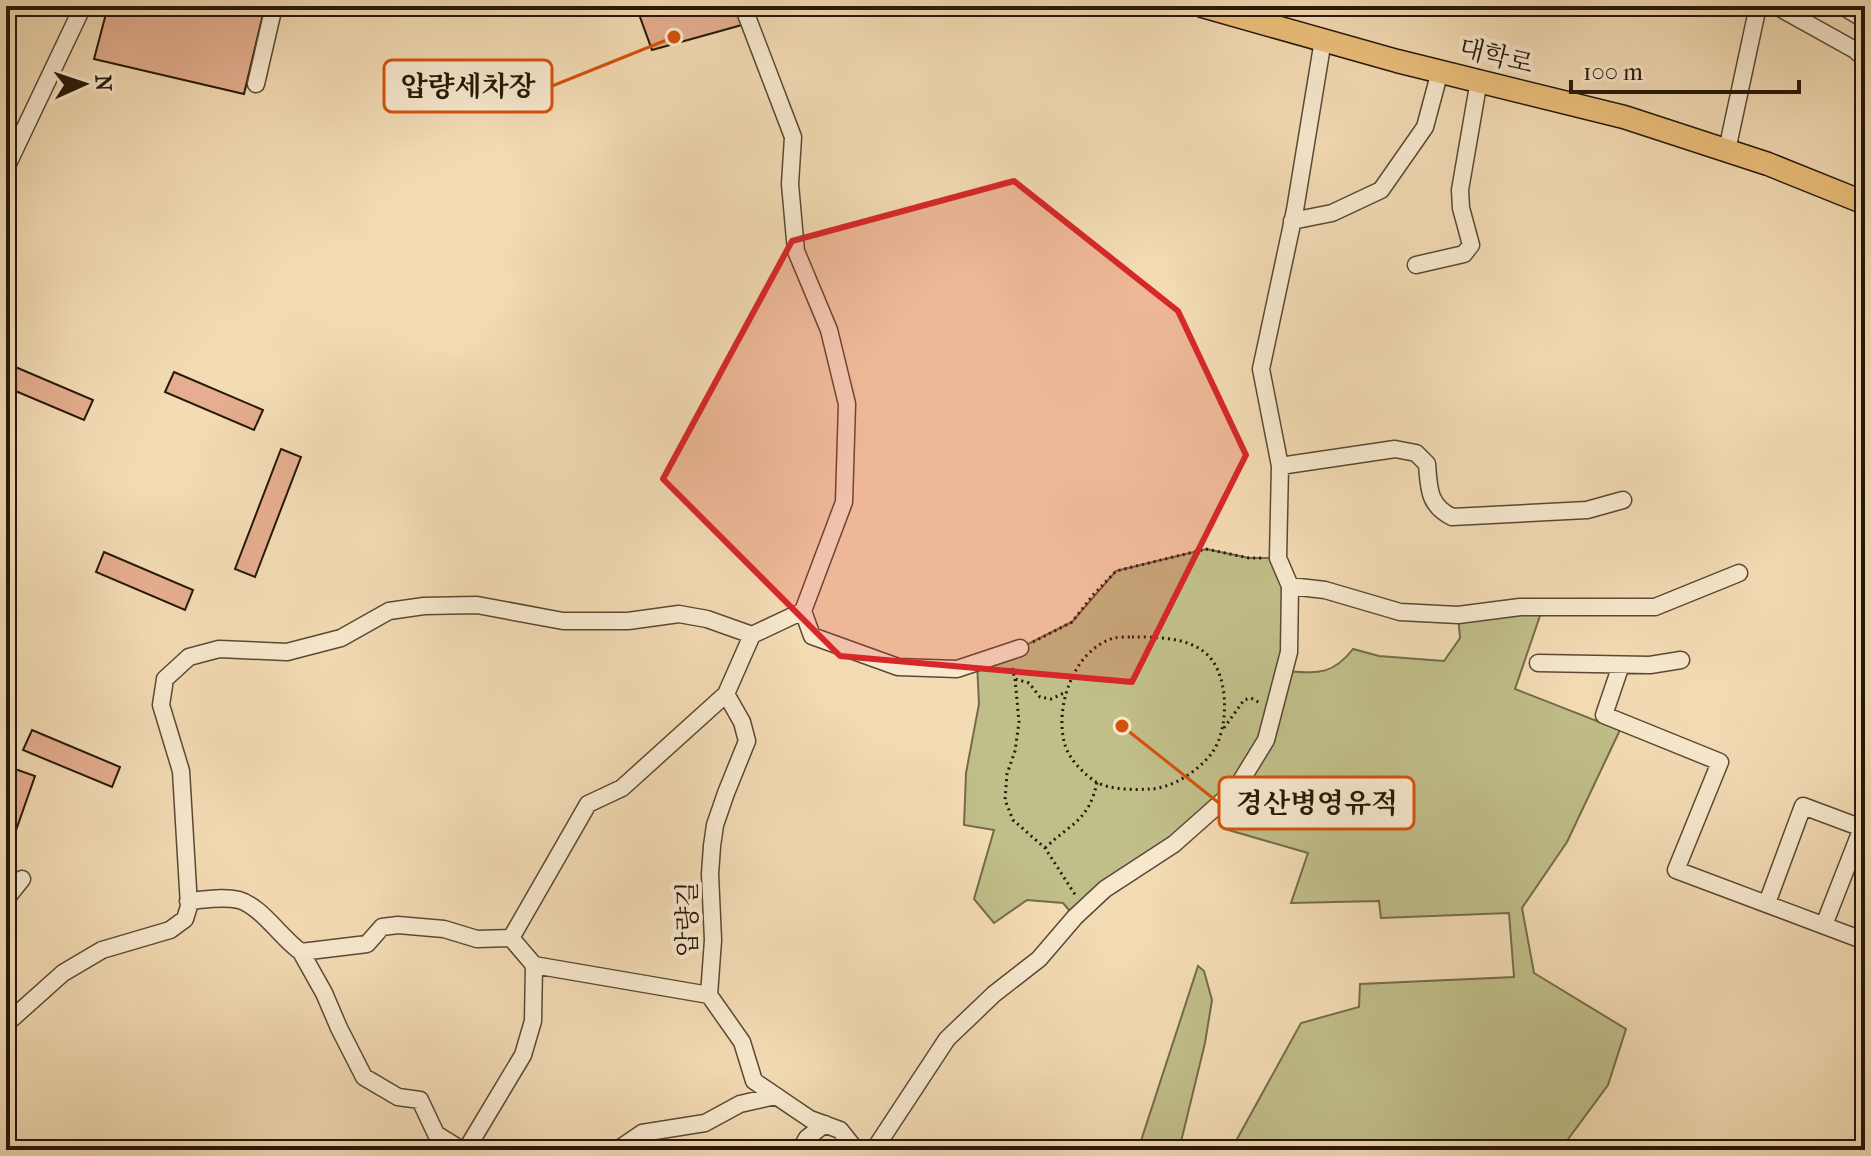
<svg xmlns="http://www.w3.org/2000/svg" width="1871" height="1156" font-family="'IM FELL French Canon','Noto Serif KR',serif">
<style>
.green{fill:#c0be89;stroke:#746b49;stroke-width:2}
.building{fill:#e5ae90;stroke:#271809;stroke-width:2}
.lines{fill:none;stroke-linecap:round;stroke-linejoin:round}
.minor-casing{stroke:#5a4934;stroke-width:19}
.major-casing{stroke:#271809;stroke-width:25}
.path{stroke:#271809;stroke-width:3;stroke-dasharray:2 4;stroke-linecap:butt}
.minor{stroke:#f7e8ce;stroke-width:16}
.major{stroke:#eabe7a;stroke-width:22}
.marked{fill:#d62828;fill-opacity:0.2;stroke:#d62828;stroke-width:6;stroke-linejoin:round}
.labels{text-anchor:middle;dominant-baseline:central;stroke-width:8;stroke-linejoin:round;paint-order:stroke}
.street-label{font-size:26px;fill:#271809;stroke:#f7e8ce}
.leader{fill:none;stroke:#d5520c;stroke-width:3}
.callout-dot{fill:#d5520c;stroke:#f7e8ce;stroke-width:3}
.callout{fill:#f7e8ce;stroke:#d5520c;stroke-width:3}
.callout-label{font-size:28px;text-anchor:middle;font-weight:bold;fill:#271809}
</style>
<rect width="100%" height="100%" fill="#f3dbb4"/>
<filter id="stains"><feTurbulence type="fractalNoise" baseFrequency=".0025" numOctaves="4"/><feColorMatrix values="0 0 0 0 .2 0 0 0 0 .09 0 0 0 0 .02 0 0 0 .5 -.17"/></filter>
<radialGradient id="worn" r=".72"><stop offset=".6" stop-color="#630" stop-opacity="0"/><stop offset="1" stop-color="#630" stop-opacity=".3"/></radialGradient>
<path class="green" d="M1206 549 1249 558H1278L1288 580 1284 671C1317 673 1332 676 1353 649L1379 656 1444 661 1460 638 1458 615 1543 607 1515 689 1620 730 1567 842 1522 908 1534 973 1626 1029 1608 1085 1560 1150H1231L1301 1023 1359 1007 1360 984 1514 977 1509 913 1381 918 1379 901 1291 903 1308 853 1225 829 1235 791 1075 917 1063 903 1027 900 994 923 974 899 994 830 964 825 966 773 979 704 977 663 1020 648 1072 622 1116 571Z
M1198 966 1204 971 1212 1000 1205 1043 1179 1150H1138Z"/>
<path class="building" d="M108 6H265L244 94 94 59Z
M636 6H743L749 23 652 50Z
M6 363 93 400 84 420 6 387Z
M174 372 263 410 254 430 165 392Z
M281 449 301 457 255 577 235 569Z
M104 552 193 590 185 610 96 572Z
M32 730 120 767 112 787 23 750Z
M15 769 35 776 14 836 6 833V793Z"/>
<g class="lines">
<defs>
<path id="minor" d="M1776 6 1855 50 1865 59
M1842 6 1865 20
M256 84 274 6
M1727 150 1758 6
M6 168 83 6
M1292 221 1332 213 1381 190 1425 127 1440 71
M1416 265 1464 254 1471 245 1461 208 1460 190 1479 80
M1280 466 1395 449 1416 453 1427 464C1429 488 1428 505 1452 517L1587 510 1623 500
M1290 586 1325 590 1400 612 1458 615 1520 607H1655L1739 573
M803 611 812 636 898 667 957 669 1020 648
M1538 663 1650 665 1681 660
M1621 665 1604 715 1720 762 1676 870 1865 941
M726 694 742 722 747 741 726 793 715 825 712 846 710 874 713 940 709 995 742 1042 754 1081 810 1119 840 1130 856 1150
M6 899 22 879
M188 901C204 900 223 896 239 900 261 906 282 939 301 952L367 944 382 927 398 925 444 929 477 939 511 938
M1767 903 1803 806 1862 828 1824 925
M301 952 324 993 339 1028 364 1077 398 1097 420 1100 436 1134 462 1150
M709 995 534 965 511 938 588 804 622 788 726 694 752 635
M6 1024 63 973 102 950 170 930 185 919 189 906 181 771 161 705 165 679 189 657 219 649 287 652 341 638 389 611 424 606 477 605 563 621H628L679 614 707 619 752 635 803 611 844 502 847 404 829 330 796 251 790 184 793 137 743 6
M466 1150 523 1055 533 1021 534 965
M601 1150 620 1148 642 1133 705 1123 740 1104 775 1096
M800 1150 807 1138 825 1124
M874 1150 947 1039 994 994 1039 959 1075 917 1105 889 1174 844 1236 789 1266 740 1289 652 1290 586 1278 558 1280 466 1261 369 1295 210 1323 40"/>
<path id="major" d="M1202 6 1397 61 1624 117 1768 164 1865 203"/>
</defs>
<use href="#minor" class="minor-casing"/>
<use href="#major" class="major-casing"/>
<path class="path" d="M1132 637C1154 637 1184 637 1203 651 1230 670 1230 728 1212 753 1198 771 1173 788 1150 789 1134 790 1111 790 1096 782 1084 774 1069 759 1065 745 1054 708 1073 650 1114 638 1119 637 1126 637 1132 637Z
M1033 642 1072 622 1093 595 1116 571 1206 549 1249 558H1262
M1012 668 1015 679 1029 683 1040 697 1051 699 1066 692
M1015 679 1019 722 1015 751 1007 774 1005 800 1013 820 1045 848 1076 896
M1224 728 1244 700 1251 698 1260 703
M1045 848C1071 823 1089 821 1097 782"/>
<use href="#minor" class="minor"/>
<use href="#major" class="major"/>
</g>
<path class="marked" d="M1014 181 1178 311 1246 455 1132 682 840 656 663 479 792 241Z"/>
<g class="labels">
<g class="street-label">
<text transform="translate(1496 56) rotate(14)">대학로</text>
<text transform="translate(687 919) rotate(-90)">압량길</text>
</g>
</g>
<path class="leader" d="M674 37L552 86M1122 726L1219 803"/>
<g class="callout-dot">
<circle cx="674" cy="37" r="8"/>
<circle cx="1122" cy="726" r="8"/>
</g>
<g class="callout">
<rect x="384" y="60" width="168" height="52" rx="8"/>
<rect x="1219" y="777" width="195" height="52" rx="8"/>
</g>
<g class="callout-label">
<text x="468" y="96">압량세차장</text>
<text x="1317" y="813">경산병영유적</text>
</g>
<rect width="1871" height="1156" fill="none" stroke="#f3dbb4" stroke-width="32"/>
<rect x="8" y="8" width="1855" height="1140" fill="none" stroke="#271809" stroke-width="4"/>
<rect x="16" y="16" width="1839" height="1124" fill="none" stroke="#271809" stroke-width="2"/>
<g transform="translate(84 84) rotate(87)" stroke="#f7e8ce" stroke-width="6" paint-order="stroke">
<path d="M0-6L14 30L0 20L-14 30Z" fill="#271809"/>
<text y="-12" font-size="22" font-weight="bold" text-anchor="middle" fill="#271809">N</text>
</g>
<path d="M1571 80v12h228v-12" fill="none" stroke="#271809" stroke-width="4"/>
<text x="1583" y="80" font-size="24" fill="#271809" stroke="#f7e8ce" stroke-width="6" paint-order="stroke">100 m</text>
<rect width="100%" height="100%" filter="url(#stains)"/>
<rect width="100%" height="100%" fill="url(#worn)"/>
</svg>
